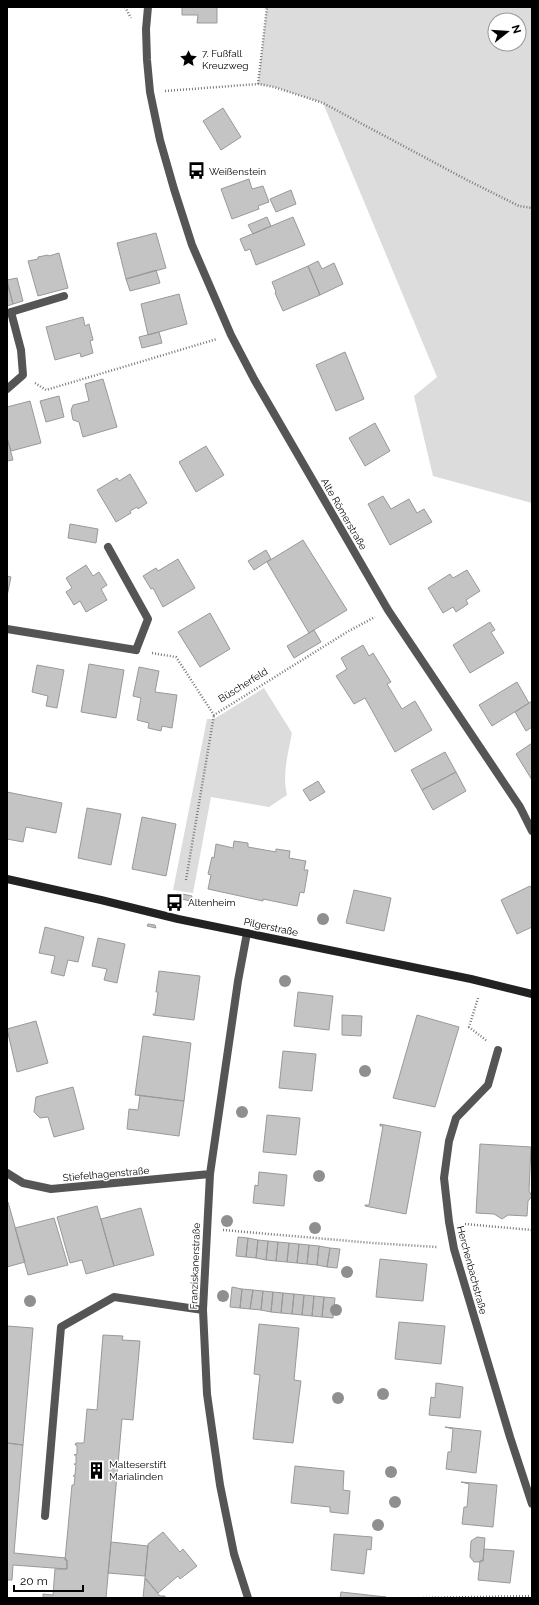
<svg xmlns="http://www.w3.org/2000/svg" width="539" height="1605" font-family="Raleway,sans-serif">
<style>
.green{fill:#dcdcdc;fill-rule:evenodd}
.building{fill:#c4c4c4;stroke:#999}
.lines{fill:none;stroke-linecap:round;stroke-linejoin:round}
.path{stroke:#777;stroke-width:2.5;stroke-dasharray:1 2;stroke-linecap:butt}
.lane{stroke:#555;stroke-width:8}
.street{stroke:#555;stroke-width:8}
.secondary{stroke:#222;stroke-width:8}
.tree{fill:#8f8f8f}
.labels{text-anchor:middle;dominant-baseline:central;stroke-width:3;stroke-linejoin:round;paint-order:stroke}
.poi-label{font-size:10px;fill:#000;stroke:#fff;text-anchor:start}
.street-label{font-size:10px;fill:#000;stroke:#fff}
</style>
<rect width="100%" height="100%" fill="#fff"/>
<path class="green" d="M267 7H532V503L433 476 414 396 437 377 323 103 274 87 258 84ZM495 20H519V44H495Z
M264 688 292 733C288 754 282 774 287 795L269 807 211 797 193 893 173 890 207 719H214Z"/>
<path class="building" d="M182 7H217V23H197L198 15H182Z
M223 108 241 137 221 150 203 121Z
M249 179 252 189 263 186 269 202 258 206 259 209 232 219 221 189Z
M291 190 296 204 276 212 270 199Z
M267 217 271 226 253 234 248 225Z
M293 217 305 245 256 265 250 249 245 251 240 239Z
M156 233 166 268 126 279 117 243Z
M59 253 68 288 38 296 28 261 38 259V257L48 255 49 256Z
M318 261 322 269 334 263 343 284 320 295 308 266Z
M308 266 320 295 283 311 275 293 276 292 272 282Z
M156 270 160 283 130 291 126 279Z
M17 278 23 301 13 304 7 280Z
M7 283 13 304 7 306Z
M179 294 187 324 148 335 141 304Z
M83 317 85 326 89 324 93 340 90 341 93 353 81 357 80 353 55 360 46 327Z
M159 332 162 343 142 348 139 337Z
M345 352 364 399 336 411 316 365Z
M103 379 117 427 83 437 79 422 73 420 71 410 73 405 89 401 85 384Z
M59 396 64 417 46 422 40 401Z
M30 401 41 443 11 451 7 438V407Z
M375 423 390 451 365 466 349 438Z
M7 438 13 460 7 461Z
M206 446 224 475 196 492 179 462Z
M130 474 147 503 138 509 137 507 130 511 131 513 116 522 97 490 117 478 119 481Z
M383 496 391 509 409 499 417 513 424 509 432 522 390 545 368 504Z
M70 524 98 529 96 543 68 538Z
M303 540 347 610 309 633 267 562Z
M266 550 271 559 254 570 248 561Z
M178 559 195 588 163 607 153 588 151 589 143 576 156 568 158 571Z
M86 565 93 576 99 572 107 585 101 589 107 600 86 612 80 601 74 605 66 592 72 588 66 578Z
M467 570 480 591 466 600 468 604 456 612 453 607 443 613 428 588 450 574 453 578Z
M7 573V576L11 577 7 596Z
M210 613 230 649 200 667 178 632Z
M490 622 495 630 491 632 504 653 470 673 453 645Z
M314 630 321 642 294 658 287 646Z
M363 645 369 656 373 653 391 682 387 684 402 709 415 701 432 730 395 752 365 698 354 704 336 676 347 669 341 658Z
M89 664 124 670 116 718 81 712Z
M37 665 64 670 57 708 46 706 48 696 32 692Z
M139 667 159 671 155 692 177 695 172 728 162 726 161 731 148 728 149 723 137 720 141 698 133 696Z
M517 682 529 703 492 726 479 705Z
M532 701V727L526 731 515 712Z
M532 743V780L516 754Z
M445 752 456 772 422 790 411 770Z
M456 772 466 791 433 810 422 790Z
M318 781 325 792 310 801 303 790Z
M7 792 62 803 56 833 26 827 23 842 7 839Z
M87 808 121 814 111 865 78 858Z
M142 817 176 824 166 876 132 869Z
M234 841 248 843V847L276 852V849L290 851 289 858 306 861 304 870H308L304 893 300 892 297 906 263 899V901L208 889 211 875 208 874 212 857 214 858 216 844 233 848Z
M530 886 532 890V927L517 934 501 900Z
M354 890 391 898 384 931 346 923Z
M177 893 192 896 191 901 176 898Z
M148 924 155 925 156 928 147 926Z
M45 927 84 937 78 962 68 960 64 976 51 973 55 956 39 953Z
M98 938 125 944 117 983 104 980 107 969 92 966Z
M159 971 200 976 194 1020 153 1015V1014H155L158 992H156Z
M298 992 333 996 329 1030 294 1026Z
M342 1015 362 1016 361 1036 342 1035Z
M417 1015 459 1027 435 1107 393 1098Z
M36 1021 48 1063 17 1072 7 1029Z
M143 1036 191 1043 184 1101 135 1095Z
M283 1051 316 1054 312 1091 279 1088Z
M73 1087 84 1129 54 1137 48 1117 40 1118 34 1112 36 1097Z
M138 1095 184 1101 179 1136 127 1129 129 1109 138 1110 140 1096Z
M267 1115 300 1118 296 1155 263 1152Z
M380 1124 421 1132 406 1214 365 1206V1205H369L383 1126H380Z
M480 1144 531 1147 529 1191 532 1196 528 1201 527 1216 508 1215 502 1219 494 1214 476 1213Z
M259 1172 287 1175 284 1206 253 1203 255 1185 258 1186Z
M7 1202H8L25 1262 7 1267Z
M97 1206 114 1266 86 1274 82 1260 70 1263 57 1217Z
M141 1208 154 1255 114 1266 101 1219Z
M54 1218 68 1265 28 1275 15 1228Z
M238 1237 248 1238 246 1257 236 1256Z
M248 1238 258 1240 256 1258 246 1257Z
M258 1240 268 1241 266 1260 256 1258Z
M268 1241 278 1242 276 1261 266 1260Z
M278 1242 289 1243 287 1262 276 1261Z
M289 1243 299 1244 297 1263 287 1262Z
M299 1244 309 1245 307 1264 297 1263Z
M309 1245 319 1246 317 1265 307 1264Z
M319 1246 330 1248 327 1267 317 1265Z
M330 1248 340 1249 337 1268 327 1267Z
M380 1259 427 1264 423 1301 376 1297Z
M232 1287 242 1289 240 1308 230 1307Z
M242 1289 253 1290 250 1309 240 1308Z
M253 1290 263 1291 261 1310 250 1309Z
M263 1291 273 1292 271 1312 261 1310Z
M273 1292 283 1293 281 1313 271 1312Z
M283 1293 294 1294 292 1314 281 1313Z
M294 1294 304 1295 302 1315 292 1314Z
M304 1295 314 1296 312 1316 302 1315Z
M314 1296 324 1297 322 1317 312 1316Z
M324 1297 335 1298 333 1318 322 1317Z
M399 1322 445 1326 441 1364 395 1359Z
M259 1324 299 1328 294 1380 301 1381 293 1443 253 1439 260 1375 254 1374Z
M7 1326 33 1328 23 1445 7 1443Z
M103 1335 123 1336 122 1340 140 1341 133 1420 122 1419 106 1598H43V1594L53 1595 55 1569H67V1560H65L72 1485H74L75 1476H73L75 1475 76 1465 74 1464H76V1455H74L77 1454V1445H75L76 1443H84L87 1409 97 1410Z
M436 1383 463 1387 460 1418 429 1415 431 1397 435 1398Z
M445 1427 481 1431 476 1473 446 1469 448 1452H451L453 1429Z
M7 1443 23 1445 14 1553 66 1558 65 1560H67V1569L13 1565 12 1580H7Z
M295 1466 344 1471 343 1490 350 1491 348 1514 330 1512V1507L291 1503Z
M461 1482 497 1485 493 1527 462 1524 464 1507H467L469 1484Z
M163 1532 180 1552 183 1549 197 1566 180 1579 178 1576 158 1593 145 1578 148 1544Z
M334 1534 372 1537 371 1550 367 1549 364 1574 331 1570Z
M477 1537 485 1538 483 1561H480V1562H474L470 1557 471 1541Z
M111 1542 148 1546 145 1576 108 1573Z
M484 1549 514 1551 510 1583 478 1580 480 1561H483Z
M145 1578 160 1596H165V1598H143Z
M341 1592 386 1597 340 1598Z"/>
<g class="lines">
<path class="path" d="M125 7 131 18
M258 84 267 7
M165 91 258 84 274 87 323 103 467 180 519 206 532 208
M35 383 46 390 217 339
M152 653 176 657 214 715 347 632 375 617
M186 880 214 715
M478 998 469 1027 487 1041
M465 1224 532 1230
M223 1230 373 1243 437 1247
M423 1598 532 1596"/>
<path class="lane" d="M11 312 64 296
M108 547 148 619 136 650
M45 1516 61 1327 114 1297 203 1310"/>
<path class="street" d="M148 7 146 29 147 60 150 92 160 140 174 189 192 245 231 335 254 379 388 610 520 807 532 831
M7 389 23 375 21 350 11 312
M7 629 136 650
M247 933 238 981 210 1174 203 1310 207 1394 220 1485 234 1554 248 1598
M498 1050 488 1085 456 1118 449 1141 444 1178 449 1222 454 1249 510 1437 532 1504
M7 1173 23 1183 51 1189 210 1174"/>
<path class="secondary" d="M7 879 101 900 178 919 471 979 532 994"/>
</g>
<g class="tree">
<circle cx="323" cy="919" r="6"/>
<circle cx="285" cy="981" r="6"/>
<circle cx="365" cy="1071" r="6"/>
<circle cx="242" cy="1112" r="6"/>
<circle cx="319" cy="1176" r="6"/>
<circle cx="227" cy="1221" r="6"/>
<circle cx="315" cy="1228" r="6"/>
<circle cx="347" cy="1272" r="6"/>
<circle cx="223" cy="1296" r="6"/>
<circle cx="30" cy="1301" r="6"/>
<circle cx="336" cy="1310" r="6"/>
<circle cx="383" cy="1394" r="6"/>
<circle cx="338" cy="1398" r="6"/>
<circle cx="391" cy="1472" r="6"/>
<circle cx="395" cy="1502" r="6"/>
<circle cx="378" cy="1525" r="6"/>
</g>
<defs>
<symbol id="sight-bare" viewBox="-9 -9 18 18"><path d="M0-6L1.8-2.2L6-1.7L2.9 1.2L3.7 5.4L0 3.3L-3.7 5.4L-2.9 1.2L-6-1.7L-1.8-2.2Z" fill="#000" stroke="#fff" stroke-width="2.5" paint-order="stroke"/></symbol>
<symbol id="bus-bare" viewBox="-9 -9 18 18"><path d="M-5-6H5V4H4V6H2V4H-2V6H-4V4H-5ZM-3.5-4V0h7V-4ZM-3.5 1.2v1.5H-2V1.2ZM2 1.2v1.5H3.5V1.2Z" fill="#000" stroke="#fff" stroke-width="2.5" paint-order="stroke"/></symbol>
<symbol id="building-bare" viewBox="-9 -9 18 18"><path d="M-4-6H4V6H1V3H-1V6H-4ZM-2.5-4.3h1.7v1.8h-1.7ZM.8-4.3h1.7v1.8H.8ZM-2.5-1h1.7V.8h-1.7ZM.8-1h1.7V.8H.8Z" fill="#000" stroke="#fff" stroke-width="2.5" paint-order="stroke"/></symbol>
</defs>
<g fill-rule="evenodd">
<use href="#sight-bare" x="176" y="46" width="25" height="25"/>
<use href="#bus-bare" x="184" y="158" width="25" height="25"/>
<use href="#bus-bare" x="162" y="890" width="25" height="25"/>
<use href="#building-bare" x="84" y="1458" width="25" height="25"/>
</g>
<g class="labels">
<g class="poi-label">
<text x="202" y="53">7. Fußfall<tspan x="202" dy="12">Kreuzweg</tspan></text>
<text x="209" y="171">Weißenstein</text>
<text x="188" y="902">Altenheim</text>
<text x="109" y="1464">Malteserstift<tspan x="109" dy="12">Marialinden</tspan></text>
</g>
<g class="street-label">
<text transform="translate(344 514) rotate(60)">Alte Römerstraße</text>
<text transform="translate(243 685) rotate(-32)">Büscherfeld</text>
<text transform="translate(271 927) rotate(12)">Pilgerstraße</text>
<text transform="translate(106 1174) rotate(-5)">Stiefelhagenstraße</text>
<text transform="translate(195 1266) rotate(-88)">Franziskanerstraße</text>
<text transform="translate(472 1270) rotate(75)">Herchenbachstraße</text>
</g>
</g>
<rect width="539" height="1605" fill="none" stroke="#000000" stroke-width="16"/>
<g transform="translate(507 32) rotate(73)"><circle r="19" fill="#ffffff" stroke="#999999"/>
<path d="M0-3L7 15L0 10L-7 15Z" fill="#000000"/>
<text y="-6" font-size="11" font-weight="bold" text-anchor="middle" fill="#000000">N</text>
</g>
<path d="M14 1585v6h69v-6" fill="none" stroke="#000000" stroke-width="2"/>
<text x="20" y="1585" font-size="12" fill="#000000" stroke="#ffffff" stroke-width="3" paint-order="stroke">20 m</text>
</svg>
